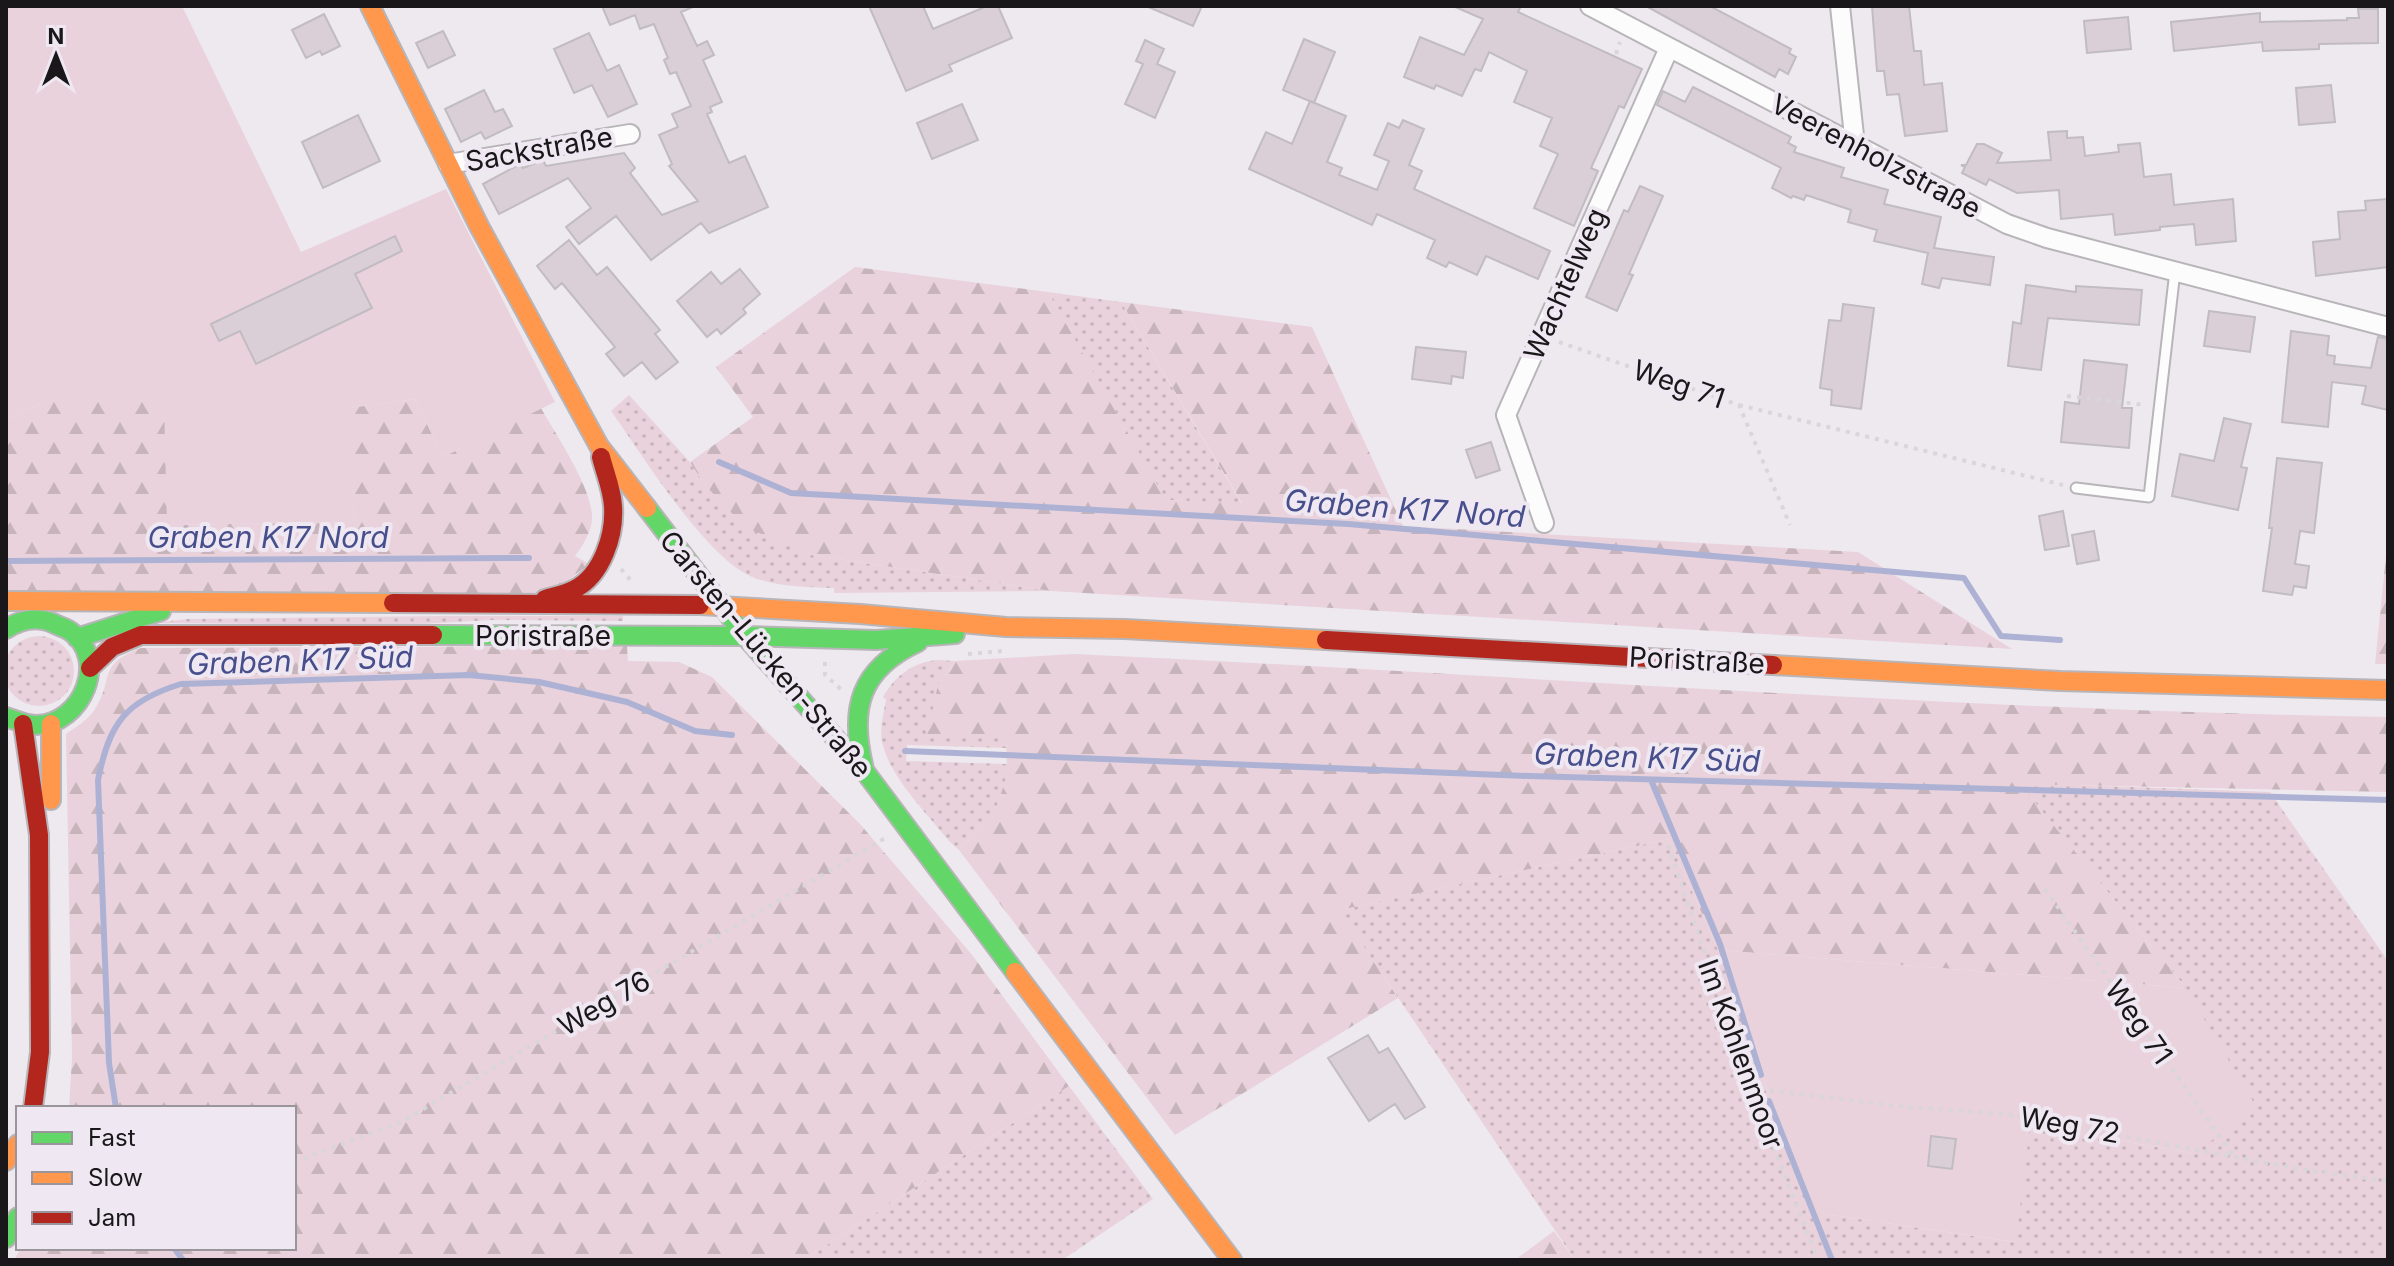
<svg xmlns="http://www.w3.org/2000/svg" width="2394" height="1266" font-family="Inter,sans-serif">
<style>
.grass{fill:url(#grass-dots)}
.forest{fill:url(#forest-firs)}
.garden{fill:#e9d2db}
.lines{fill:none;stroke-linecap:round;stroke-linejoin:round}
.stream{stroke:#adb2d5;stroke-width:6}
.building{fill:#dacfd7;stroke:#c1bcc0;stroke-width:2}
.lane-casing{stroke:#b8b5b9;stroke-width:13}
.street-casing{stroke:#b8b5b9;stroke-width:22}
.fast-casing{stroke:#b8b5b9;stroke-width:22}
.slow-casing{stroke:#b8b5b9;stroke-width:22}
.jam-casing{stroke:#b8b5b9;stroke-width:22}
.path{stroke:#d8d6d8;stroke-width:4;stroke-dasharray:4 6;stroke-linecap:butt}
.lane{stroke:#fcfcfd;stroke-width:9}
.street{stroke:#fcfcfd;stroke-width:18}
.fast{stroke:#63d668;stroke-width:18}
.slow{stroke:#ff974d;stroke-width:18}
.jam{stroke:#b3261e;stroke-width:18}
.labels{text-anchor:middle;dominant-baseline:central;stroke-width:8;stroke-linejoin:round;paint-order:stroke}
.street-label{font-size:28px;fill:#1a171a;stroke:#efe7f1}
.water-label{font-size:30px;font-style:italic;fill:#464f8c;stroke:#efe7f1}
</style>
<defs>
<pattern id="grass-dots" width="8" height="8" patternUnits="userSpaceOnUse" patternTransform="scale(2)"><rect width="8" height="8" fill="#e9d2db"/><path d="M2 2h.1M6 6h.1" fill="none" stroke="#c7b4bb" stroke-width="1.8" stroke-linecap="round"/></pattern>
<pattern id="forest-firs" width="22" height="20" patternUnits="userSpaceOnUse" patternTransform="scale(2)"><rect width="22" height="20" fill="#e9d2db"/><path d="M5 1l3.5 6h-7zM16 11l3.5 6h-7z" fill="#c7b4bb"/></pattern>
</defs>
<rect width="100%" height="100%" fill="#eee9ef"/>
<path class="grass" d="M1048 292 1121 302 1242 504 1165 500Z
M629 395 690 462 705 485 811 555 1051 591 834 593V588C807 587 780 587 755 578 707 561 642 454 611 411Z
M446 616H623V621L493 620 401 625 153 623 187 619Z
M4 671a35 35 0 1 1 70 0a35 35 0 1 1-70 0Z
M938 660 955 661 938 685 1006 738V748L907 745 906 761 1007 764V775L993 818 959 850 949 841C928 815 894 781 884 749 878 733 883 716 886 700L883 697C895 676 913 662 938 660Z
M2019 783 2270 792 2388 961V1260H1575L1339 910 1669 839 1718 950 1811 1212 2015 1242 2029 1126 2193 1153 2186 988Z
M1069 1086 1153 1199 1062 1260H804Z"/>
<path class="forest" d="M855 267 1048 292 1166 500 1242 503 1121 302 1312 327 1403 526 1858 552 2012 649 1051 591 811 555 745 527 705 485 690 462 753 417 716 367Z
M415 399 443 457 541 408C556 435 591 486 592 516 593 529 583 546 575 556L589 564 561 586 527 597 6 595V420L45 401H165L168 525 354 522 348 408Z
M2386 556 2388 664H2375Z
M627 646 628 661 679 662 712 677 860 824 973 956 1069 1086 804 1260H14L21 1248H294V1108H69L72 1058 66 734C76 727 89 719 95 709 115 678 96 665 141 648Z
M1074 654C1512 674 1949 710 2388 717V792L2020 784 2186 988 1718 950 1669 839 1340 910 1398 998 1175 1135 959 850 993 818 1007 775 1006 738 927 735 938 685 955 661Z
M1554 1231 1575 1260H1515Z"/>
<path class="garden" d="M6 6H182L301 252 446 189 555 402 443 457 415 399 349 408 354 522 167 525 164 401H45L6 420Z
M1718 950 2186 988 2258 1110 2193 1153 2030 1126 2016 1242 1811 1212Z"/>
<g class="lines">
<path class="stream" d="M719 462 791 493 1348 524 1964 578 2001 636 2060 640
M6 561 529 558
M905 751 1529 776 2388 800
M1651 780 1720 944 1761 1075
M1769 1101 1832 1260
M116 1108 109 1063 98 780C109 724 125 701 181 684L469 675 539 682 627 702 695 731 732 735
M174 1248 183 1260"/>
</g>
<path class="building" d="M602 6H695L681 12 697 46 707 41 714 55 703 60 722 102 710 107 712 112 707 114 729 163 745 156 768 207 709 233 701 223 651 260 616 216 579 244 566 227 591 208 568 178 499 214 483 184 520 164 523 168 543 160 546 166 624 153 635 168 630 173 662 215 698 201 669 166 672 164 659 135 678 127 672 114 691 106 676 72 670 74 664 60 668 58 654 24 640 29 635 15 610 25Z
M869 6H923L933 29 987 6H998L1012 38 949 65 952 71 906 91Z
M1146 6H1202L1193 26Z
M1453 6H1521L1518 12 1642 69 1624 108 1619 106 1606 135 1591 168 1598 171 1574 226 1534 208 1558 154 1540 146 1552 118 1514 102 1527 71 1489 52 1481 71 1475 69 1462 96 1436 85 1434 89 1404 77 1420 37 1464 55 1483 19Z
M1646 6H1710L1791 49 1789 53 1796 57 1788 74 1779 69 1775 77Z
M1872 6H1909L1914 51H1921L1924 85 1942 83 1947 131 1905 136 1899 94 1887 95 1884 71H1877Z
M2358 9H2378V43L2319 44V49L2263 51 2262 42 2174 51 2171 22 2260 13V22L2347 20V18H2359Z
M324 14 340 46 322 55 320 51 306 58 292 30Z
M2128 17 2131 49 2087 53 2084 21Z
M443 31 455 55 428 68 416 43Z
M589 33 607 71 619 65 637 104 608 117 592 85 574 93 554 49Z
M1304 39 1335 52 1314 103 1283 90Z
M1145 40 1164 49 1157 64 1175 72 1155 118 1125 104 1143 64 1136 61Z
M2331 85 2335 122 2299 125 2296 88Z
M1693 87 1791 137 1788 143 1796 147 1794 152 1844 168 1841 177 1888 190 1884 204 1941 217 1934 248 1994 257 1990 285 1942 278 1939 288 1922 284 1928 253 1874 241 1877 230 1848 222 1851 210 1806 195 1804 200 1793 196 1791 198 1772 188 1781 168 1657 105 1663 91 1685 102Z
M484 90 495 112 503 109 512 126 485 139 481 132 461 142 445 109Z
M1310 101 1346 116 1327 162 1342 168 1339 175 1377 190 1389 161 1374 155 1388 123 1399 128 1403 120 1424 129 1409 165 1422 171 1414 189 1550 251 1538 279 1486 256 1477 275 1449 262 1446 267 1427 258 1435 240 1377 214 1372 225 1249 169 1266 132 1292 144Z
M962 104 978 140 932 159 917 123Z
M358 115 380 161 323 188 302 142Z
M2067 131V138L2083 137 2085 156 2119 152 2118 145 2140 143 2144 177 2171 174 2174 205 2233 199 2236 241 2196 245 2194 224 2160 227V230L2115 235 2113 214 2061 219 2059 190 2017 193 1989 179 1986 185 1962 173 1965 167 1961 165H1966L1977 144H1984L2002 153 1997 163 2051 160 2048 132Z
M1640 186 1663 196 1629 274 1633 275 1617 311 1586 297 1624 210 1628 212Z
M2387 199 2388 267 2316 276 2313 242 2340 239 2338 212 2366 210 2365 201Z
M395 236 402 251 355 274 372 308 256 364 240 331 219 341 211 324Z
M569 240 597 275 607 267 660 330 655 334 678 362 656 379 642 362 624 376 606 354 615 347 562 283 555 289 537 266Z
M740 269 760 294 743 309 746 313 721 334 717 329 707 337 677 301 711 272 721 284Z
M2026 285 2076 292V286L2142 290 2139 325 2048 318 2041 370 2008 366 2013 322 2021 324Z
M1843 304 1874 308 1861 409 1831 405 1832 390 1820 388 1829 320 1841 321Z
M2209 311 2255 317 2250 352 2204 346Z
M2291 331 2329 336 2327 355 2335 356 2334 364 2371 368 2378 337 2388 339V410L2362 404 2366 386 2332 382 2328 427 2282 422Z
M1416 347 1466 352 1463 378 1452 376 1451 384 1412 379Z
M2084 360 2127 365 2122 408H2132L2129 448 2061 442 2065 402 2079 404Z
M2224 418 2251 424 2241 467 2247 468 2238 510 2172 496 2180 454 2214 461Z
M1491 442 1500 470 1476 478 1466 450Z
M2277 458 2322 463 2314 533 2300 531 2295 564 2309 566 2306 588 2294 586 2292 595 2263 591 2272 528H2269Z
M2063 511 2069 546 2045 550 2039 516Z
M2094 531 2099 560 2077 564 2072 535Z
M1368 1035 1379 1053 1388 1048 1425 1107 1405 1119 1395 1104 1369 1121 1328 1058Z
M1931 1136 1956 1139 1952 1169 1928 1166Z"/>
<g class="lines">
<defs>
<path id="lane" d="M2076 488 2149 497 2175 271"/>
<path id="street" d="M1590 6 2007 224 2047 238 2388 327
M1840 6 1855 145
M448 164 630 134
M1544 523 1506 415 1669 48"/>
<path id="fast" d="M647 508 745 636 866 773 1015 972
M6 629C20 620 37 616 53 623 58 626 66 628 70 631 110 659 82 725 36 725 26 725 15 720 6 717
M433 635 745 636 876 640 955 634
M77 638 161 611
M864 769C849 709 859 669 918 642
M6 1238 18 1217"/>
<path id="slow" d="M370 6 479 226 599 446 647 508
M6 601 393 603
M700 605 860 614 1006 627 1125 629 1326 640
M1773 665 2060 681 2388 690
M51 724V800
M1015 972 1232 1260
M6 1161 18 1144"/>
<path id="jam" d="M545 599C555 596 566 594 575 589 602 575 615 535 613 506 612 489 605 473 601 457
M393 603 700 605
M1326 640 1773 665
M90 668 112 647 141 635H433
M23 724 39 835 40 1052 33 1108"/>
</defs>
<use href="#lane" class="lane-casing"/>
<use href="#street" class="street-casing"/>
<use href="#fast" class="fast-casing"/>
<use href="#slow" class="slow-casing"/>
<use href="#jam" class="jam-casing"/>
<path class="path" d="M1616 54 1620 42
M1559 342 1739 405 1790 525
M2067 396 2145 405
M1739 405 2063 485
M621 569 633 583
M968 654 1003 651
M825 662V675L842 690
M1668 845 1750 1088 1818 1260
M2045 889 2232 1154
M1750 1088 1906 1107 2006 1114 2299 1169 2388 1181
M294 1162 401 1122 887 837"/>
<use href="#lane" class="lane"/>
<use href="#street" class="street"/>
<use href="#fast" class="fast"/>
<use href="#slow" class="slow"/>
<use href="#jam" class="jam"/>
</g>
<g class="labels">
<g class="street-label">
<text transform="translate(539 149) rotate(-10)">Sackstraße</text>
<text transform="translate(1876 156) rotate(28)">Veerenholzstraße</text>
<text transform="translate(1565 284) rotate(-66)">Wachtelweg</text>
<text transform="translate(1679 384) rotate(19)">Weg 71</text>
<text x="543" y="636">Poristraße</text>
<text transform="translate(766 654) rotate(50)">Carsten-Lücken-Straße</text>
<text transform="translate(1697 660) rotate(3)">Poristraße</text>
<text transform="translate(604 1003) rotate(-30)">Weg 76</text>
<text transform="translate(2139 1022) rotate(55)">Weg 71</text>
<text transform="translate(1741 1054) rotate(70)">Im Kohlenmoor</text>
<text transform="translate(2070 1125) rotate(10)">Weg 72</text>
</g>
<g class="water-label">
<text transform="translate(1405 508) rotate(4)">Graben K17 Nord</text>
<text x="268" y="537">Graben K17 Nord</text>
<text transform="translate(300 660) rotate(-2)">Graben K17 Süd</text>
<text transform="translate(1647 757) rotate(2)">Graben K17 Süd</text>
</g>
</g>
<rect width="2394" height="1266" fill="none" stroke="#1a171a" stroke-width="16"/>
<rect x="16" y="1106" width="280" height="144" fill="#efe7f1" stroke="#9a949b" stroke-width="2"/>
<rect x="32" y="1132" width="40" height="12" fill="#63d668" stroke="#9a949b" stroke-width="2"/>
<text x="88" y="1146" font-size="24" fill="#1a171a">Fast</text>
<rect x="32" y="1172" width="40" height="12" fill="#ff974d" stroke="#9a949b" stroke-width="2"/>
<text x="88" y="1186" font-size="24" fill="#1a171a">Slow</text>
<rect x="32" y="1212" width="40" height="12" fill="#b3261e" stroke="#9a949b" stroke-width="2"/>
<text x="88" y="1226" font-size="24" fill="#1a171a">Jam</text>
<g transform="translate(56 56)" stroke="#efe7f1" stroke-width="6" paint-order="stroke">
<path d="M0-6L14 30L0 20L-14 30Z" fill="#1a171a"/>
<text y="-12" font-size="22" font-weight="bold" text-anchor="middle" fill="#1a171a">N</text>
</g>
</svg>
